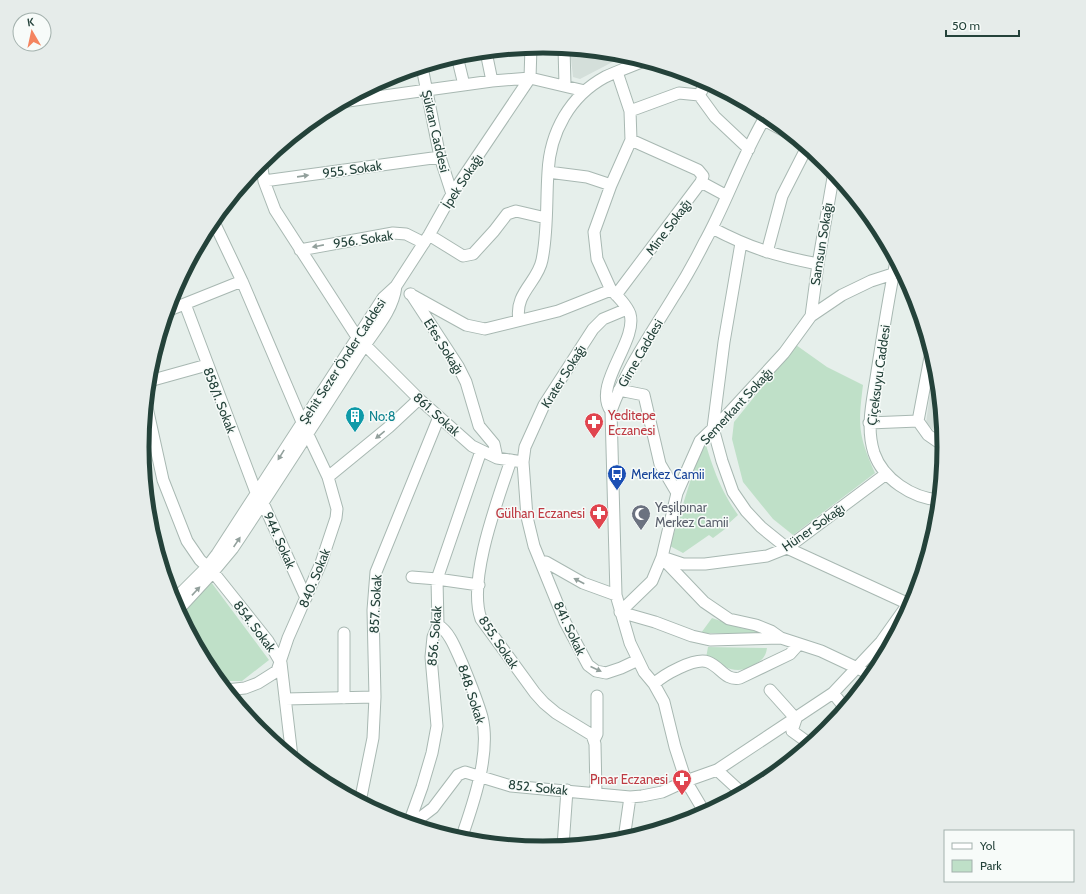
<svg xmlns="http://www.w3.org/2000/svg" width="1086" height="894" font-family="Cabin,sans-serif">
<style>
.built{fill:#d4dfda}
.green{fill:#bfe0c8}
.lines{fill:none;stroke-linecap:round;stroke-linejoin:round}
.minor-casing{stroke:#a8b8b2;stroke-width:13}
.minor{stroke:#fff;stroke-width:11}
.oneway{fill:#92a09c}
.labels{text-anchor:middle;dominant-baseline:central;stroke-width:3;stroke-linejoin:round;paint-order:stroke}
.street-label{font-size:13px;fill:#24423a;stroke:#f7fbf9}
.health-label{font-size:13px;fill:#be3a42;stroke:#f7fbf9;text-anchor:end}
.culture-label{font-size:13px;fill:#0d838f;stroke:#f7fbf9;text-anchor:start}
.transit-label{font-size:13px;fill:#164399;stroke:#f7fbf9;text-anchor:start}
.worship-label{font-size:13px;fill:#5b616d;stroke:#f7fbf9;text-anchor:start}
.rim{fill:none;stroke:#24423a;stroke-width:5}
</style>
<rect width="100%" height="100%" fill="#e6efeb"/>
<path class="built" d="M570 49 621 54 626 55 580 79 573 77Z
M934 363 936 369 943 438 926 423Z"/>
<path class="green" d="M796 345 827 367 863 385C858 425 858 435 875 473L793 535 773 519 743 482 732 439 734 422Z
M703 445H706C715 474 721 490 738 515L728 524 729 526 713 538 709 535 683 553 670 546 694 469Z
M211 582 269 660 242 681H219L209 670 180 614Z
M712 618 741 628 759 630 761 634 701 633Z
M708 647 767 648C766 656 763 659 757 663 737 677 726 667 706 658Z"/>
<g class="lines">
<defs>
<path id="minor" d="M564 48 565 85
M486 52 492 81
M457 56 464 85
M422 67 440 157 452 194
M707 82 699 95 715 117 749 149
M341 102 492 81 530 78 585 91
M630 111 679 93 699 95
M764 120 792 135
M631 140 698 170 703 176 701 182
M261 162 264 181 275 210 357 337 419 399 472 446 497 458 523 462
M548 172 587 177 611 185
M264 181 440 157
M213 220 242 281 302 422 328 477 337 509 336 518 321 563 288 638 277 671 258 683 245 688 226 690
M712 228C750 248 776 256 818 264
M429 235 463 256 473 254 494 231 507 214 516 211 546 218
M741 243 724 342 713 428 722 461 733 492 746 511 761 527 787 548 911 605
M300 250 393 233 406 234 424 243
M767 252 782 196 807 147
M896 261C888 300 882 339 876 378 872 403 866 428 874 453 883 479 912 498 939 500
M611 290 597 259 594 232 611 185 631 140 630 111 617 72
M410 294 466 325 485 329 558 311 611 290C617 295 627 306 630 314 638 341 592 385 611 411
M411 294 458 366 466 382 479 426 494 444 497 458
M616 295 701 182 727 196
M185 304 257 495 263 503 306 598
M627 309 603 319 593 329 544 405 525 447 523 462 527 517 534 546 565 622 588 665 596 671 606 673 621 668 638 660
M167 311 242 281
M811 316 818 264 834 172
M519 320C514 293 538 282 542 260 548 231 546 201 548 172 550 132 570 96 605 77 618 71 632 66 644 61
M931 352 918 421 928 435 944 446
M148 383 153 380 207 365
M619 390 644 395 660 464 677 493
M146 403 163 480 187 541 200 560 213 572 268 641 281 663 292 757
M869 423 918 421
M511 460C498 499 467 580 481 619L535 693 544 703 556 713 592 735 595 744 596 794
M328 477 389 427 419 399
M662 557 683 564H705L767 556 787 548 886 474
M662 558 704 602 729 619 756 625 771 631 781 638
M541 562H546L583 583 616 595
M412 577 437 579 479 585
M173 601 207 567 217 554 383 298 396 286 429 235 452 194 530 78 531 47
M178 610 213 572 233 548C275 485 316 421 357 357 371 334 393 313 396 286
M620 612 652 581 662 557 677 493 700 441 728 414 784 353 811 316 842 295 871 281 902 271
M620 612 655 622 692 636 710 640 781 638 821 651 872 675
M438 625C450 632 456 650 462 663 469 680 477 699 482 717 491 753 473 805 461 839
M344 633V698
M654 684C663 675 695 657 708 662 721 667 725 681 740 678L790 654 799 644
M770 690 796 719 792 731 810 744
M833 693 845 708
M285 699 375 697
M594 740 597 734V696
M717 770 742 793
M360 802 373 738 375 697 373 610 376 572 439 417
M705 813 686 781 675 747 664 702 654 684 644 672 630 643 616 595 611 411C626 369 651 334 674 296 685 279 695 261 704 243 727 202 742 155 767 114
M409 823 422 787 432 753 437 726 431 657 433 637 438 625 437 579 481 451
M412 824 433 808 458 775 465 772 511 786 630 797 642 796 662 792 686 781 717 770 833 693 881 642 908 604
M624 839 630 797
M563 846 567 790"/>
</defs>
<use href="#minor" class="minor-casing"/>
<use href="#minor" class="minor"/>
</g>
<defs><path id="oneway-solid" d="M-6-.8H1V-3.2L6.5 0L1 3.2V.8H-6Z"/></defs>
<g class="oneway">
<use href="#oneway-solid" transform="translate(303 176) rotate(-8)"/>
<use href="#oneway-solid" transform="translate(318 246) rotate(169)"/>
<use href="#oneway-solid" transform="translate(380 435) rotate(141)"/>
<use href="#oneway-solid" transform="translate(281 455) rotate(122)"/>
<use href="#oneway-solid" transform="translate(237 542) rotate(-56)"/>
<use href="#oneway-solid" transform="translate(579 581) rotate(-152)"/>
<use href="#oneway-solid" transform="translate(196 591) rotate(-47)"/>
<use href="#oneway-solid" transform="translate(596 669) rotate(24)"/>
</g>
<defs>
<symbol id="building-pin" viewBox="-11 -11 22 30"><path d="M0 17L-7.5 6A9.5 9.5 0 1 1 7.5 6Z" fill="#0f9aa8" stroke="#f7fbf9"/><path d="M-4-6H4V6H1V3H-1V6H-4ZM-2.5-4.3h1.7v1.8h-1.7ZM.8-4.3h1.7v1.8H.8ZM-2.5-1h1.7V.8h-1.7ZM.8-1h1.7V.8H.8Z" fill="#fff"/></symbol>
<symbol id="pharmacy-pin" viewBox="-11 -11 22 30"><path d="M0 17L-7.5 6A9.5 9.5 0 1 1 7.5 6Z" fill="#e0444e" stroke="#f7fbf9"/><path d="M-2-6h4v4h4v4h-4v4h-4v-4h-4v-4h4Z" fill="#fff"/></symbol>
<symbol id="bus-pin" viewBox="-11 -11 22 30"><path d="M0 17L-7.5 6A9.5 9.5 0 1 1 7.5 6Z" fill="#1a4fb4" stroke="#f7fbf9"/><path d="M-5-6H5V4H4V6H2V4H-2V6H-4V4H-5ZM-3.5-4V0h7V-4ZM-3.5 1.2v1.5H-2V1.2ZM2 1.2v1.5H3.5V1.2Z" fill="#fff"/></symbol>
<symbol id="mosque-pin" viewBox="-11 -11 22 30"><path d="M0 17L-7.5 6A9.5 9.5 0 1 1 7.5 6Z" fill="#6b7280" stroke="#f7fbf9"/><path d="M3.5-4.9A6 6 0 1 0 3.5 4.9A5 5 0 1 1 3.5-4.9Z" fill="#fff"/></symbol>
</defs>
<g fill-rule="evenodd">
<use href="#building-pin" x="344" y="405" width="22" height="30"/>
<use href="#pharmacy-pin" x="583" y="411" width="22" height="30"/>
<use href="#bus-pin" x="606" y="463" width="22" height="30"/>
<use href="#pharmacy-pin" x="588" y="502" width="22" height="30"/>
<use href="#mosque-pin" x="630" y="503" width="22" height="30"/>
<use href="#pharmacy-pin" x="671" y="768" width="22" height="30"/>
</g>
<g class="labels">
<g class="street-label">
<text transform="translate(436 131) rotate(77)">Şükran Caddesi</text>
<text transform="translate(352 169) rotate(-8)">955. Sokak</text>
<text transform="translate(462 181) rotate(-57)">İpek Sokağı</text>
<text transform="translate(668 227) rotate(-53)">Mine Sokağı</text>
<text transform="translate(363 239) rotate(-8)">956. Sokak</text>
<text transform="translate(821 244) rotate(-81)">Samsun Sokağı</text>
<text transform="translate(444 346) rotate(58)">Efes Sokağı</text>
<text transform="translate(640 353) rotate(-60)">Girne Caddesi</text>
<text transform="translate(342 361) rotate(-57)">Şehit Sezer Önder Caddesi</text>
<text transform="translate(878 375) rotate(-82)">Çiçeksuyu Caddesi</text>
<text transform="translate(563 376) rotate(-58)">Krater Sokağı</text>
<text transform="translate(220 400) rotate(69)">858/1. Sokak</text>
<text transform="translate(736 406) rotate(-47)">Semerkant Sokağı</text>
<text transform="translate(437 414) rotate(42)">861. Sokak</text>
<text transform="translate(813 527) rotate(-35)">Hüner Sokağı</text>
<text transform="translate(280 540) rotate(66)">944. Sokak</text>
<text transform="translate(314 578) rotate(-68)">840. Sokak</text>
<text transform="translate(375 604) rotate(-87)">857. Sokak</text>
<text transform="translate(255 626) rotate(53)">854. Sokak</text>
<text transform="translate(570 628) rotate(65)">841. Sokak</text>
<text transform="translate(434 636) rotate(-85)">856. Sokak</text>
<text transform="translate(499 642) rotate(56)">855. Sokak</text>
<text transform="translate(472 694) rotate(72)">848. Sokak</text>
<text transform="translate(538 787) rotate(6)">852. Sokak</text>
</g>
<g class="health-label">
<text x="608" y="415" text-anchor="start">Yeditepe<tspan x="608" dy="15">Eczanesi</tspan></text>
<text x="585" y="513">Gülhan Eczanesi</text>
<text x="668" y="779">Pınar Eczanesi</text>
</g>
<g class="culture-label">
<text x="369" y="416">No:8</text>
</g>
<g class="transit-label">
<text x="631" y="474">Merkez Camii</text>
</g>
<g class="worship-label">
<text x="655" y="507">Yeşilpınar<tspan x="655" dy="15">Merkez Camii</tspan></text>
</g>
</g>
<path d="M0 0H1086V894H0ZM149 447a394 394 0 1 1 788 0a394 394 0 1 1-788 0Z" fill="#e6ecea" fill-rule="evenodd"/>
<path class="rim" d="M149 447a394 394 0 1 1 788 0a394 394 0 1 1-788 0Z"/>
<rect x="944" y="830" width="130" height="52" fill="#f7fbf9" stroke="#a3b1ad"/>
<rect x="952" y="843" width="20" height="6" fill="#ffffff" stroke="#a3b1ad"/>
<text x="980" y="850" font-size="12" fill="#24423a">Yol</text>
<rect x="952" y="860" width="20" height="12" fill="#bfe0c8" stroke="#a3b1ad"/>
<text x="980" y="870" font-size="12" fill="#24423a">Park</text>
<g transform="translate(32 32) rotate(351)"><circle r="19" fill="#f7fbf9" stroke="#a3b1ad"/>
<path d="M0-3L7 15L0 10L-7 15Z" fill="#f4845f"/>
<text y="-6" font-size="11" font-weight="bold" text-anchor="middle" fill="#24423a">K</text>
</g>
<path d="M946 30v6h73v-6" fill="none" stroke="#24423a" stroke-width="2"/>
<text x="952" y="30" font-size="12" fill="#24423a" stroke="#f7fbf9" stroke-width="3" paint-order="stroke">50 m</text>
</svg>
